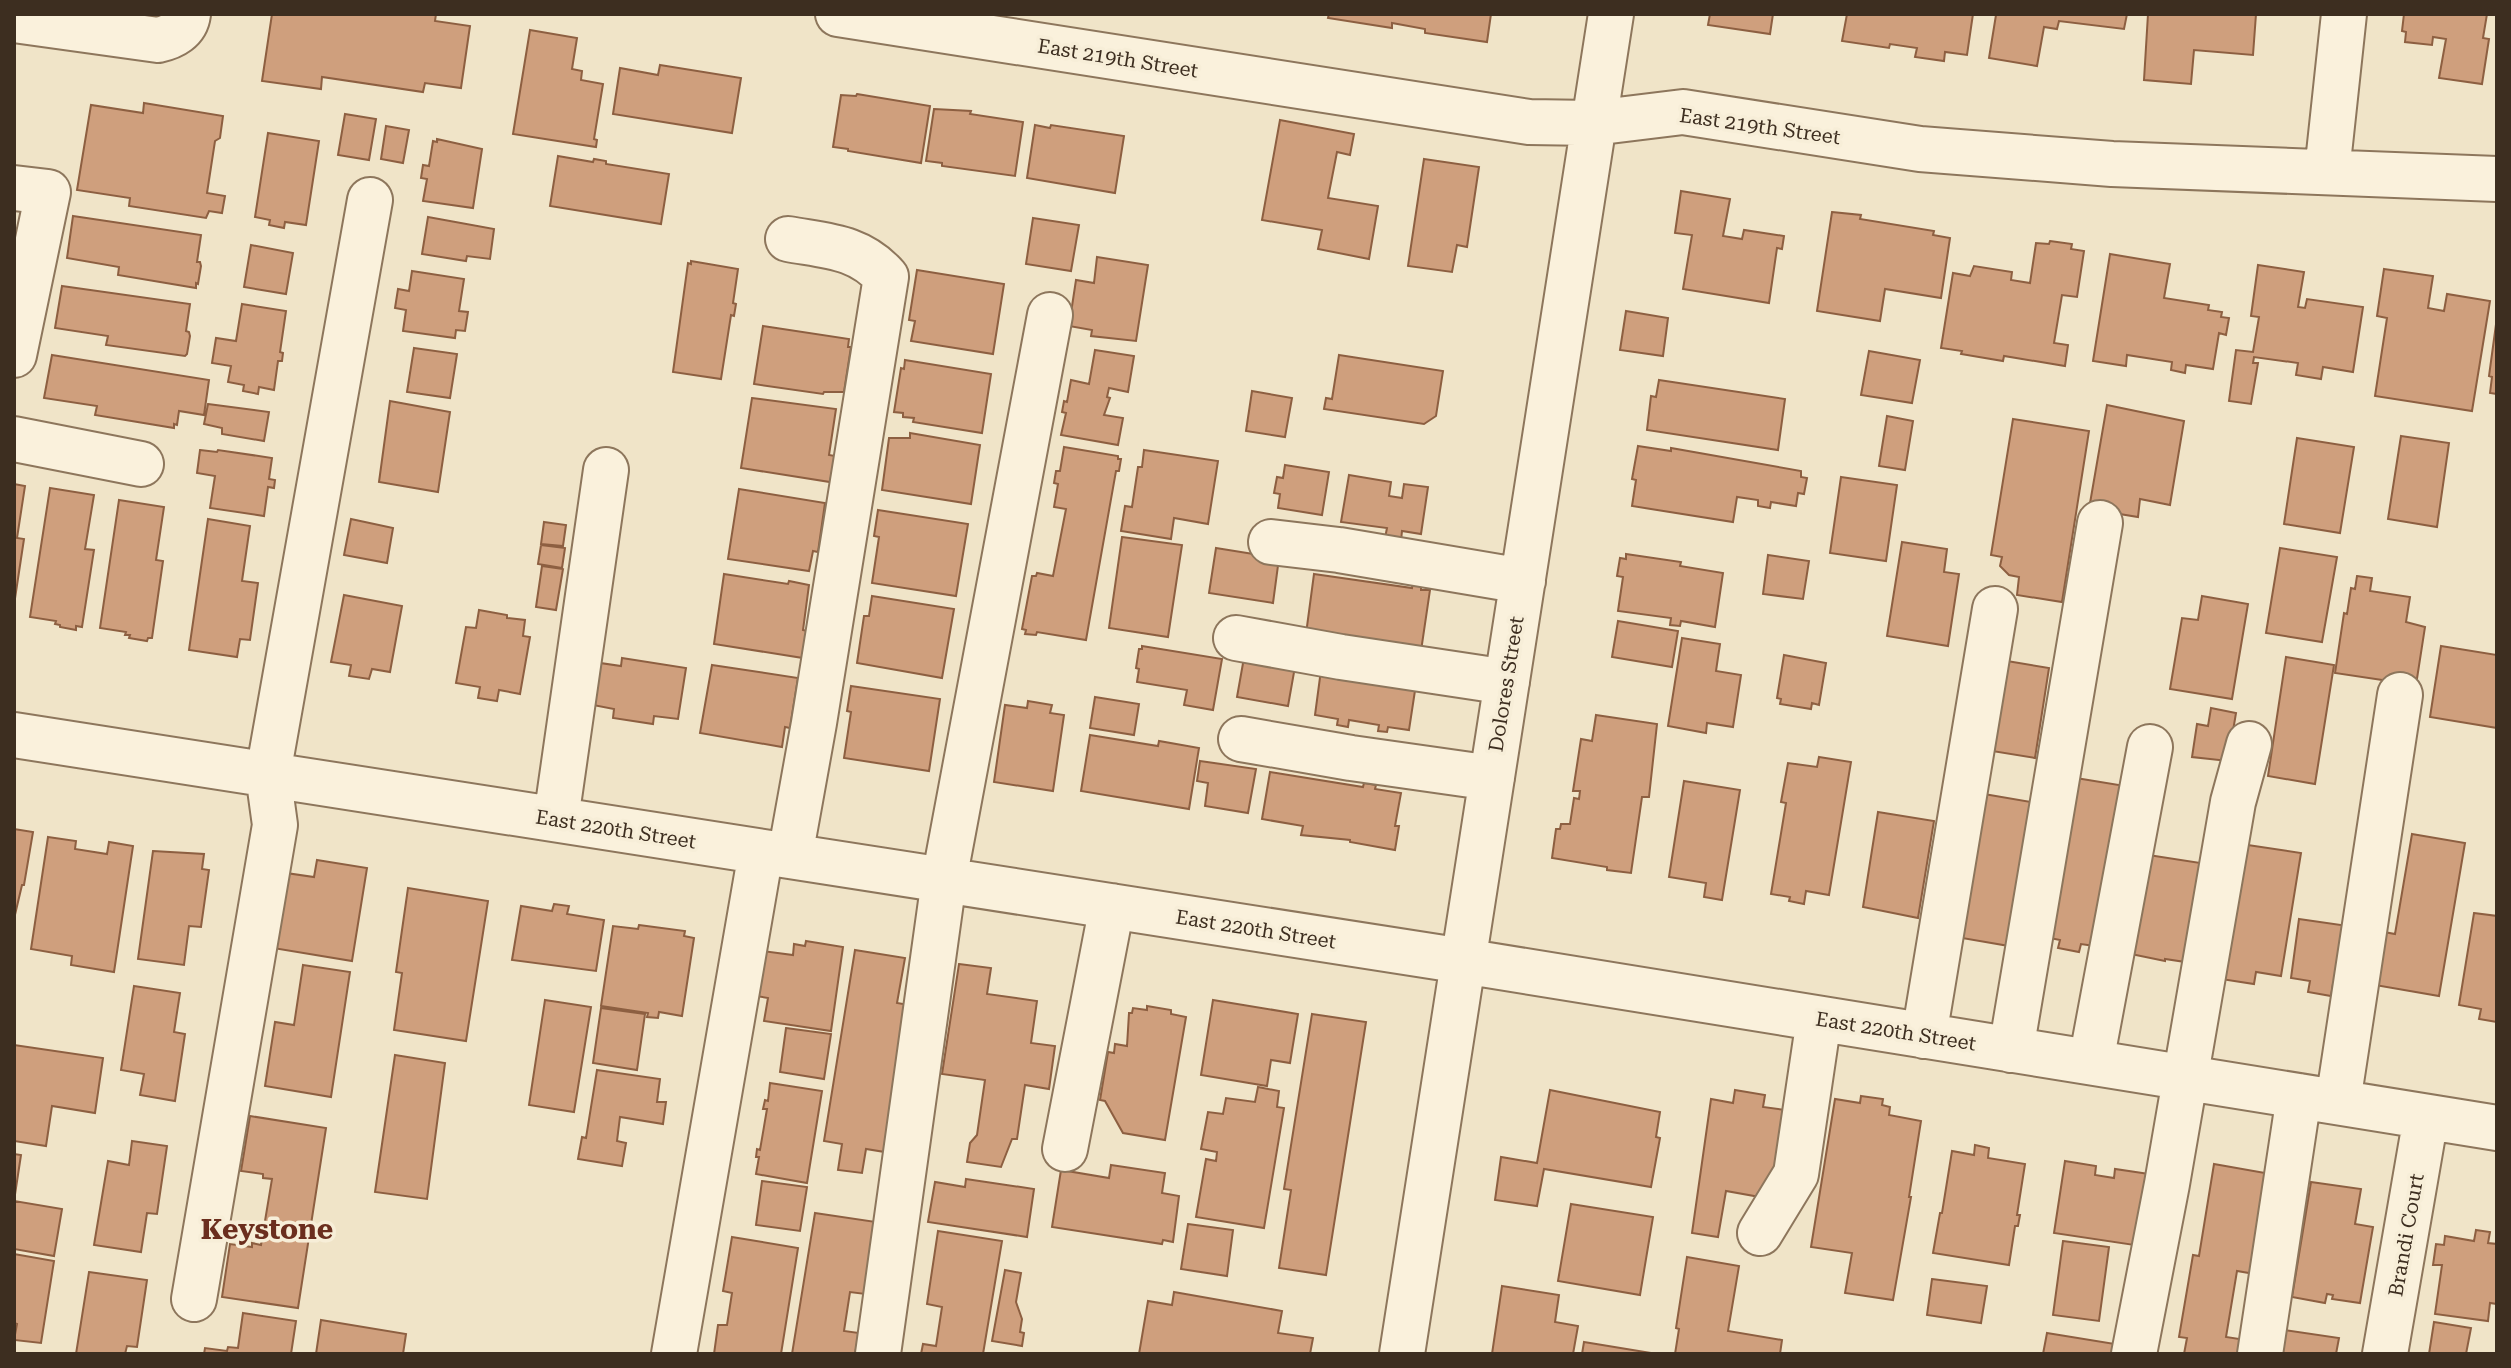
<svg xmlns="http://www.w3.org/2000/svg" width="2511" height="1368" font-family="'Roboto Serif',serif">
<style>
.building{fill:#cf9f7d;stroke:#8d5f41;stroke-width:2}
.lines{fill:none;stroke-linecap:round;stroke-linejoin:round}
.minor-casing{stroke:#8d765c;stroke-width:48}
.minor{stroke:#faf1dc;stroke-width:44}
.labels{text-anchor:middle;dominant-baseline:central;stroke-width:7;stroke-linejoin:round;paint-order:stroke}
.street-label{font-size:20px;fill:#3d2e20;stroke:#f7eed8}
.district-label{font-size:28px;font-weight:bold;fill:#6b2e1e;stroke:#f7eed8}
</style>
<rect width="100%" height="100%" fill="#f0e4c8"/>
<path class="building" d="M272 14H436L435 21 470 26 461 88 425 83 423 92 322 77 321 89 262 81Z
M1329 14H1491L1487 42 1425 33V29L1392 23V28L1328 18Z
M1710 14H1773L1770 34 1708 25Z
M1847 14H1973L1967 55 1945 52 1944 61 1915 57 1917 48 1890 44 1889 48 1842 41Z
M2003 14H2127L2124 29 2059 21 2057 29 2044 27 2037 66 1989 58 1996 15Z
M2148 14H2256L2253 55 2194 50 2191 84 2144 80Z
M2404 14H2487L2483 38 2489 39 2482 84 2439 78 2446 39 2433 37 2432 45 2405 42 2406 32 2402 31Z
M530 30 577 38 572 69 582 71 581 80 603 84 594 139 597 140 596 147 513 134Z
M660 65 741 78 732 133 613 114 620 68 658 75Z
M857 94 930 106 921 163 848 151V149L833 147 841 95 856 96Z
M144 103 223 116 220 138 215 141 207 193 225 196 222 213 209 211 206 218 129 206 130 198 77 190 91 105 143 113Z
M934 109 971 111 970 114 1023 122 1015 176 942 166V163L926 161Z
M345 114 376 119 369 160 338 155Z
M1280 120 1354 134 1350 155 1337 152 1328 198 1378 206 1369 259 1318 249 1322 230 1262 220Z
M1035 125 1050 128 1051 125 1124 136 1115 193 1027 178Z
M386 126 409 130 403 163 381 159Z
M268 133 319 141 306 225 285 222 284 228 269 225 270 220 255 217Z
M437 139 482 149 473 208 423 201 427 179 421 178 423 165 429 166 433 141 437 142Z
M558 156 593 162 594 159 606 161V164L669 174 661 224 550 206Z
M1424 159 1479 167 1467 247 1457 245 1452 272 1408 266Z
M1681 191 1730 199 1723 236 1742 239 1744 230 1784 236 1782 249 1777 248 1769 303 1683 289 1692 235 1675 233Z
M1832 212 1861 215 1860 219 1934 231 1933 235 1950 238 1941 298 1885 289 1880 321 1817 311Z
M73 216 201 235 197 262H200L201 266 198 284 196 283V288L118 275 119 267 67 258Z
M428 217 494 229 490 259 467 256 466 261 422 254Z
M1033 218 1079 225 1071 271 1026 264Z
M2050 241 2072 244 2071 249 2084 251 2077 297 2062 295 2054 343 2068 345 2065 366 2004 356 2003 361 1961 354 1962 351 1941 348 1953 273 1970 276 1974 266 2012 272 2011 280 2030 283 2036 243 2049 244Z
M251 245 293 253 286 294 244 287Z
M2110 254 2170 264 2164 298 2209 305 2208 310 2222 312 2221 317 2229 318 2226 335 2219 333 2213 369 2186 365 2185 373 2171 370 2172 362 2127 355 2126 366 2093 361Z
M1097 257 1148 265 1136 341 1091 336 1092 330 1069 326 1076 280 1094 283Z
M691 261 738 269 733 303 736 304 734 316 731 315 721 379 673 372 688 263 691 264Z
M2258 265 2304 272 2298 307 2305 308 2307 299 2363 307 2353 372 2323 367 2321 379 2296 375 2298 363 2254 357 2253 363H2258L2251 404 2229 401 2236 350 2253 352 2259 317 2251 316Z
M2384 269 2433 276 2428 308 2444 311 2447 294 2490 301 2472 411 2375 396 2387 318 2377 316Z
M917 270 1004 284 993 354 911 341 915 321 909 320Z
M412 271 464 279 459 311 468 312 465 331 456 330 455 338 403 331 406 310 395 308 398 289 409 291Z
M62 286 190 304 186 331 189 332 190 336 187 354 185 356 106 345 108 336 55 328Z
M242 304 286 311 280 352 283 353 282 361H278L274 390 259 387 258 394 243 391 244 385 228 382 231 366 212 363 216 338 236 341Z
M1626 311 1668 318 1663 356 1620 350Z
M2497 317V394L2490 393 2492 377 2489 376Z
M763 326 849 339 848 347H851L844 392H824L823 394 754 384Z
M414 348 457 354 450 398 407 392Z
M1095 350 1134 356 1128 392 1109 388 1107 397 1110 398 1104 415 1123 418 1118 445 1061 435 1066 413 1062 412 1064 401 1067 402 1071 380 1089 384Z
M1869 351 1920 360 1912 403 1861 395Z
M52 355 209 380 204 415 179 411 177 425 174 424V428L95 415 97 406 44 398Z
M1339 355 1443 371 1436 416 1424 424 1324 409 1326 398 1332 399Z
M905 360 991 374 982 433 913 422 914 418 903 417V413L894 412 901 368 904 369Z
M1659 380 1785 399 1778 450 1647 430 1651 396 1656 397Z
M1252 391 1292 398 1285 437 1246 431Z
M752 398 836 409 829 455 835 456 830 482 741 468Z
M390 401 450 412 438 492 379 482Z
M208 404 269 412 264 441 222 434V428L204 424Z
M2107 405 2184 421 2170 505 2140 499 2138 517 2089 509Z
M1887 416 1913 421 1905 470 1879 466Z
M2013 419 2089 431 2062 602 2017 595 2019 577 2009 575 2000 566 2002 557 1991 555Z
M910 433 980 445 971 504 882 490 889 438H910Z
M2401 436 2449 443 2437 527 2388 519Z
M2297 438 2354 447 2340 533 2284 524Z
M1638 446 1671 451V448L1801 471V477L1807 478 1804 494 1798 493 1796 506 1771 502 1770 508 1758 506V500L1737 497 1733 522 1632 506 1636 480 1632 479Z
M1064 447 1118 456V459H1121L1119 471H1116L1086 640 1037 632 1036 635 1025 634 1026 630 1022 629 1032 576H1036L1037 573 1053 576 1066 509 1054 507 1058 484 1054 483 1056 471H1060Z
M200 450 217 452 218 450 272 458 269 479 275 480 274 488 268 487 264 516 210 508 215 476 197 473Z
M1144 450 1218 461 1208 524 1174 518 1171 539 1121 531 1125 506 1132 507 1138 467H1142Z
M1285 465 1329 472 1322 515 1278 508 1280 494 1274 493 1277 477 1283 478Z
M1349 475 1391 482 1389 496 1402 498 1404 484 1428 487 1421 534 1402 531 1401 541 1385 538 1387 528 1341 522Z
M1841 477 1897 485 1886 561 1830 553Z
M14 484 25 486 17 538 24 539 14 605Z
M50 488 94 495 85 549 94 550 82 627 76 626V630L60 627V625L55 624 56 621 30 617Z
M739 489 825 503 818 552 813 551 809 571 728 559Z
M119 500 164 507 156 560 163 561 152 638H148L147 641 129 638 130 635H125L126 632 100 628Z
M878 510 968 524 956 596 872 583 879 537 874 536Z
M208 519 250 526 242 581 258 583 250 640 240 639 237 657 189 650Z
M351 519 393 528 387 563 344 555Z
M544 522 566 525 563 546 541 544Z
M1122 537 1182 545 1168 637 1109 628Z
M1902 542 1947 549 1944 572 1959 574 1948 646 1887 636Z
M541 545 565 548 562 568 538 564Z
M1216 548 1279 558 1273 603 1209 593Z
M2280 548 2337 557 2322 642 2266 633Z
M1626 554 1681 562 1680 566 1723 573 1715 627 1681 621 1680 626 1670 625 1671 618 1618 611 1623 577 1617 576 1620 558 1626 559Z
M1768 555 1809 561 1803 599 1763 594Z
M542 566 563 569 556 610 536 607Z
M724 574 788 584 789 581 809 585 803 630 807 631 803 658 714 644Z
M1314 574 1412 588 1413 582 1421 583V590H1430L1421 651 1306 634Z
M2357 576 2372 578 2370 591 2410 597 2406 622 2425 627 2416 685 2335 673 2344 613 2347 614 2351 588 2355 589Z
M344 595 402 606 390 672 372 669 369 679 349 676 351 665 331 662Z
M872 596 954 609 942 678 857 663 864 616H869Z
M2202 596 2248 604 2232 699 2170 689 2182 618 2198 620Z
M479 610 507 615V618L525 620 523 636 530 637 520 694 499 690 497 701 478 698 480 687 456 683 466 627 476 628Z
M1618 621 1678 631 1672 667 1612 657Z
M1682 638 1720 644 1716 671 1741 675 1733 727 1707 723 1706 733 1668 726Z
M1142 646 1222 659 1213 710 1184 705 1187 690 1137 682 1139 669 1136 668 1139 649H1142Z
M2441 646 2497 655V728L2430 717Z
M1245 652 1296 661 1288 706 1237 697Z
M1784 655 1826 663 1819 705 1812 703 1811 709 1780 704 1781 699 1777 698Z
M2286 657 2334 665 2315 784 2268 776Z
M622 658 686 668 678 719 654 716 653 724 613 718 614 709 593 705 600 663 621 666Z
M2001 660 2049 668 2035 758 1992 751Z
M712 665 798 678 790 728 785 727 782 747 700 733Z
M1321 670 1416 684 1409 730 1388 727 1387 732 1378 731 1379 725 1349 720 1348 727 1337 725 1338 719 1315 715Z
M851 686 940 699 929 771 844 758 851 712 847 711Z
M1095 697 1139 704 1134 735 1090 728Z
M1028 701 1052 705 1050 713 1064 715 1053 791 994 782 1005 705 1027 708Z
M2211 708 2236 713 2228 761 2192 757 2197 724 2208 726Z
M1596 715 1657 724 1649 797H1642L1631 873 1607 870V867L1552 858 1556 829H1560L1561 824H1570L1574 798 1579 799 1580 791H1573L1581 739 1592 741Z
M1090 735 1158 746 1159 741 1199 748 1189 809 1081 791Z
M1819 757 1851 762 1829 895 1806 891 1804 904 1789 901 1790 897 1771 894 1786 803 1781 802 1788 763 1817 767Z
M1200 761 1256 769 1248 813 1205 806 1208 783 1197 781Z
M1270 772 1363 787 1364 783 1376 785 1375 789 1401 793 1395 826H1399L1395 850 1350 842V840L1301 835 1303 826 1262 819Z
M2076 778 2125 786 2095 946 2081 944 2079 952 2058 948 2060 940 2045 937Z
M1684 781 1740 790 1722 900 1704 897 1706 883 1669 877Z
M1984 794 2031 802 2009 946 1962 938Z
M1878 812 1934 821 1918 918 1863 907Z
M14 829 33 832 24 885H22L14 919Z
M2412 834 2465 843 2439 996 2375 985 2384 932 2395 934Z
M48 837 76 841 75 849 107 854 109 842 133 846 114 972 71 965 72 956 31 949Z
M2241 844 2301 853 2281 976 2256 972 2254 984 2221 979Z
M153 851 204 854 202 869 209 870 201 927 189 926 184 965 138 959Z
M2142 854 2207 864 2192 963 2165 959V961L2126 953Z
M317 860 367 868 352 961 267 947 279 872 314 877Z
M408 888 488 901 466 1041 394 1030 402 973 396 972Z
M554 904 569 906 567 914 604 920 596 971 512 960 521 906 552 911Z
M2474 913 2497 916V1022L2479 1019 2481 1009 2459 1005Z
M2299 919 2362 928 2353 987 2333 984 2331 996 2308 992 2310 981 2291 978Z
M639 925 685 931 684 936 694 938 682 1016 659 1012 658 1018 647 1017 648 1013 601 1006 613 926 638 929Z
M806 941 843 947 831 1031 764 1021 768 998 756 996 763 951 793 955 794 944 805 946Z
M855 950 905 958 897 1003 921 1007 897 1154 866 1149 862 1173 838 1170 842 1144 824 1141Z
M959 964 991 968 987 994 1037 1001 1031 1043 1055 1046 1049 1089 1025 1085 1017 1139H1012L1001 1167 967 1162 970 1143 977 1135 985 1080 942 1074Z
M303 965 350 972 331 1097 265 1086 275 1022 294 1025Z
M134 986 180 993 174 1032 185 1034 175 1101 140 1095 144 1074 121 1070Z
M545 1000 591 1007 574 1112 529 1105Z
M1213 1000 1298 1014 1290 1063 1271 1060 1267 1086 1201 1075Z
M1147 1006 1171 1010V1014L1186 1017 1165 1140 1123 1133 1105 1101 1100 1100 1108 1052 1114 1053 1115 1044 1127 1046 1129 1013H1132L1133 1008 1147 1010Z
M601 1008 645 1014 637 1070 593 1063Z
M1312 1014 1366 1022 1326 1275 1279 1268 1291 1190 1284 1189Z
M786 1028 831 1034 824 1079 780 1072Z
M14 1045 103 1058 95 1113 52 1106 46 1146 14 1141Z
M395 1055 445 1063 427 1199 375 1192Z
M597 1070 660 1079 657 1102H666L663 1124 620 1117 617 1141 626 1143 622 1166 578 1159 582 1137 586 1138Z
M770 1083 822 1091 807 1183 756 1174 759 1157H756L757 1149 760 1150 767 1109H763L765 1100 768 1101Z
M1258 1087 1279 1091 1277 1107 1284 1108 1264 1228 1196 1217 1206 1159 1216 1161 1217 1152 1201 1149 1208 1112 1223 1114 1226 1098 1255 1102Z
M1550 1090 1660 1112 1656 1137 1660 1138 1651 1187 1544 1169 1537 1206 1495 1200 1501 1157 1537 1163Z
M1735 1090 1765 1095 1763 1107 1785 1110 1771 1199 1726 1191 1718 1237 1692 1233 1711 1099 1733 1103Z
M1861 1096 1883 1099 1882 1105 1890 1107 1889 1115 1921 1121 1909 1197H1911L1893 1300 1845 1293 1852 1253 1811 1247 1835 1099 1860 1103Z
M250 1116 326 1128 298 1308 222 1297 230 1244 252 1247V1243L261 1245 272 1179 263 1178V1174L241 1171Z
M132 1141 167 1146 157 1214 147 1213 141 1252 94 1245 108 1161 129 1165Z
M1975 1145 1989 1148 1988 1158 2025 1164 2017 1215H2020L2018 1226H2015L2009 1265 1933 1253 1940 1213H1942L1952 1151 1974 1155Z
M14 1154 21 1155 14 1201 62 1209 54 1256 14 1249Z
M2065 1161 2096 1166 2095 1175 2114 1178 2115 1169 2156 1175 2134 1245 2054 1233Z
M2214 1164 2282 1176 2255 1274 2237 1271 2226 1337 2246 1340 2243 1354H2184L2187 1338 2179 1337 2193 1255 2199 1256Z
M1111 1165 1165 1173 1162 1193 1179 1196 1173 1242 1163 1240 1162 1244 1052 1227 1061 1170 1109 1178Z
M966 1179 1034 1189 1027 1237 928 1222 935 1182 965 1187Z
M762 1181 807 1187 800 1231 756 1225Z
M2311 1182 2361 1189 2355 1224 2373 1227 2360 1303 2332 1299 2333 1295 2327 1294 2325 1303 2292 1297Z
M1571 1204 1653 1217 1640 1295 1558 1281Z
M815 1213 876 1222 865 1294 850 1292 844 1331 859 1333 855 1354H792Z
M1188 1224 1233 1230 1227 1276 1181 1269Z
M2476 1230 2490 1232 2488 1243 2497 1244V1304L2490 1303 2488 1321 2435 1314 2442 1265H2433L2436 1244 2444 1245 2445 1236 2474 1241Z
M938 1231 1002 1241 983 1354H921L923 1344 936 1346 942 1307 927 1304Z
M732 1237 798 1248 781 1354H714L718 1325H727L732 1293 723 1291Z
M2063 1241 2109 1247 2099 1321 2053 1315Z
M14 1254 54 1261 41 1343 14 1340 17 1324 14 1323Z
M1687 1257 1739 1266 1728 1331 1782 1340 1780 1354H1675L1679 1329 1676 1328Z
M1005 1270 1021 1273 1016 1302 1022 1319 1020 1332 1024 1333 1022 1346 992 1341Z
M89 1272 147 1280 137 1347 127 1346 125 1354H76Z
M1932 1279 1987 1286 1981 1323 1927 1315Z
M1502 1286 1559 1295 1555 1322 1578 1326 1573 1354H1492Z
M1174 1292 1282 1311 1278 1333 1313 1338 1310 1354H1139L1148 1301 1172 1305Z
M243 1313 296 1321 291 1354H204L205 1348 227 1351 228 1347 238 1348Z
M321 1320 406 1334 403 1354H316Z
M2434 1322 2471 1328 2466 1354H2429Z
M2285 1330 2339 1338 2336 1354H2281Z
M2047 1333 2121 1345 2119 1354H2043Z
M1584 1342 1657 1354H1582Z"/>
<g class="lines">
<defs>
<path id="minor" d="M838 14 1529 122 1593 123 1683 112 1920 149 2112 164 2497 179
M14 20 158 40C172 37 186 30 188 14
M2327 172 2344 14
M14 188 48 192 14 355
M788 239C826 246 859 246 886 277L814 723 790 856
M14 439 141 464
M1271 542 1339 550 1523 581
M1236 638 1341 657 1507 682
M14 735 1463 961 2497 1128
M1241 739 1351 758 1492 778
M556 819 606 470
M1924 1036 1995 609
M2011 1050 2100 523
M2091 1062 2150 747
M2338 1102 2400 695
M1065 1149 1112 906
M1760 1233 1796 1174 1819 1019
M194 1299 275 825 268 774 370 200
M674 1354 761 852
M878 1354 944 880 1050 315
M1402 1354 1611 14
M2134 1354 2167 1184 2233 802 2249 744
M2260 1354 2299 1096
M2385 1354 2426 1117"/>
</defs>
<use href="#minor" class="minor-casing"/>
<use href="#minor" class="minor"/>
</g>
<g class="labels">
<g class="street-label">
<text transform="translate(1118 58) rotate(9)">East 219th Street</text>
<text transform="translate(1760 126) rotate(8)">East 219th Street</text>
<text transform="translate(1506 684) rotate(-81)">Dolores Street</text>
<text transform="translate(616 829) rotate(9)">East 220th Street</text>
<text transform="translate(1256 929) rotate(9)">East 220th Street</text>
<text transform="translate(1896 1031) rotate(9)">East 220th Street</text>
<text transform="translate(2406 1235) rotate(-80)">Brandi Court</text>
</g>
<g class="district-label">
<text x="267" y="1229">Keystone</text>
</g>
</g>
<rect width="2511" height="1368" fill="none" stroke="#3d2e20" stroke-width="32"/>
</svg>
